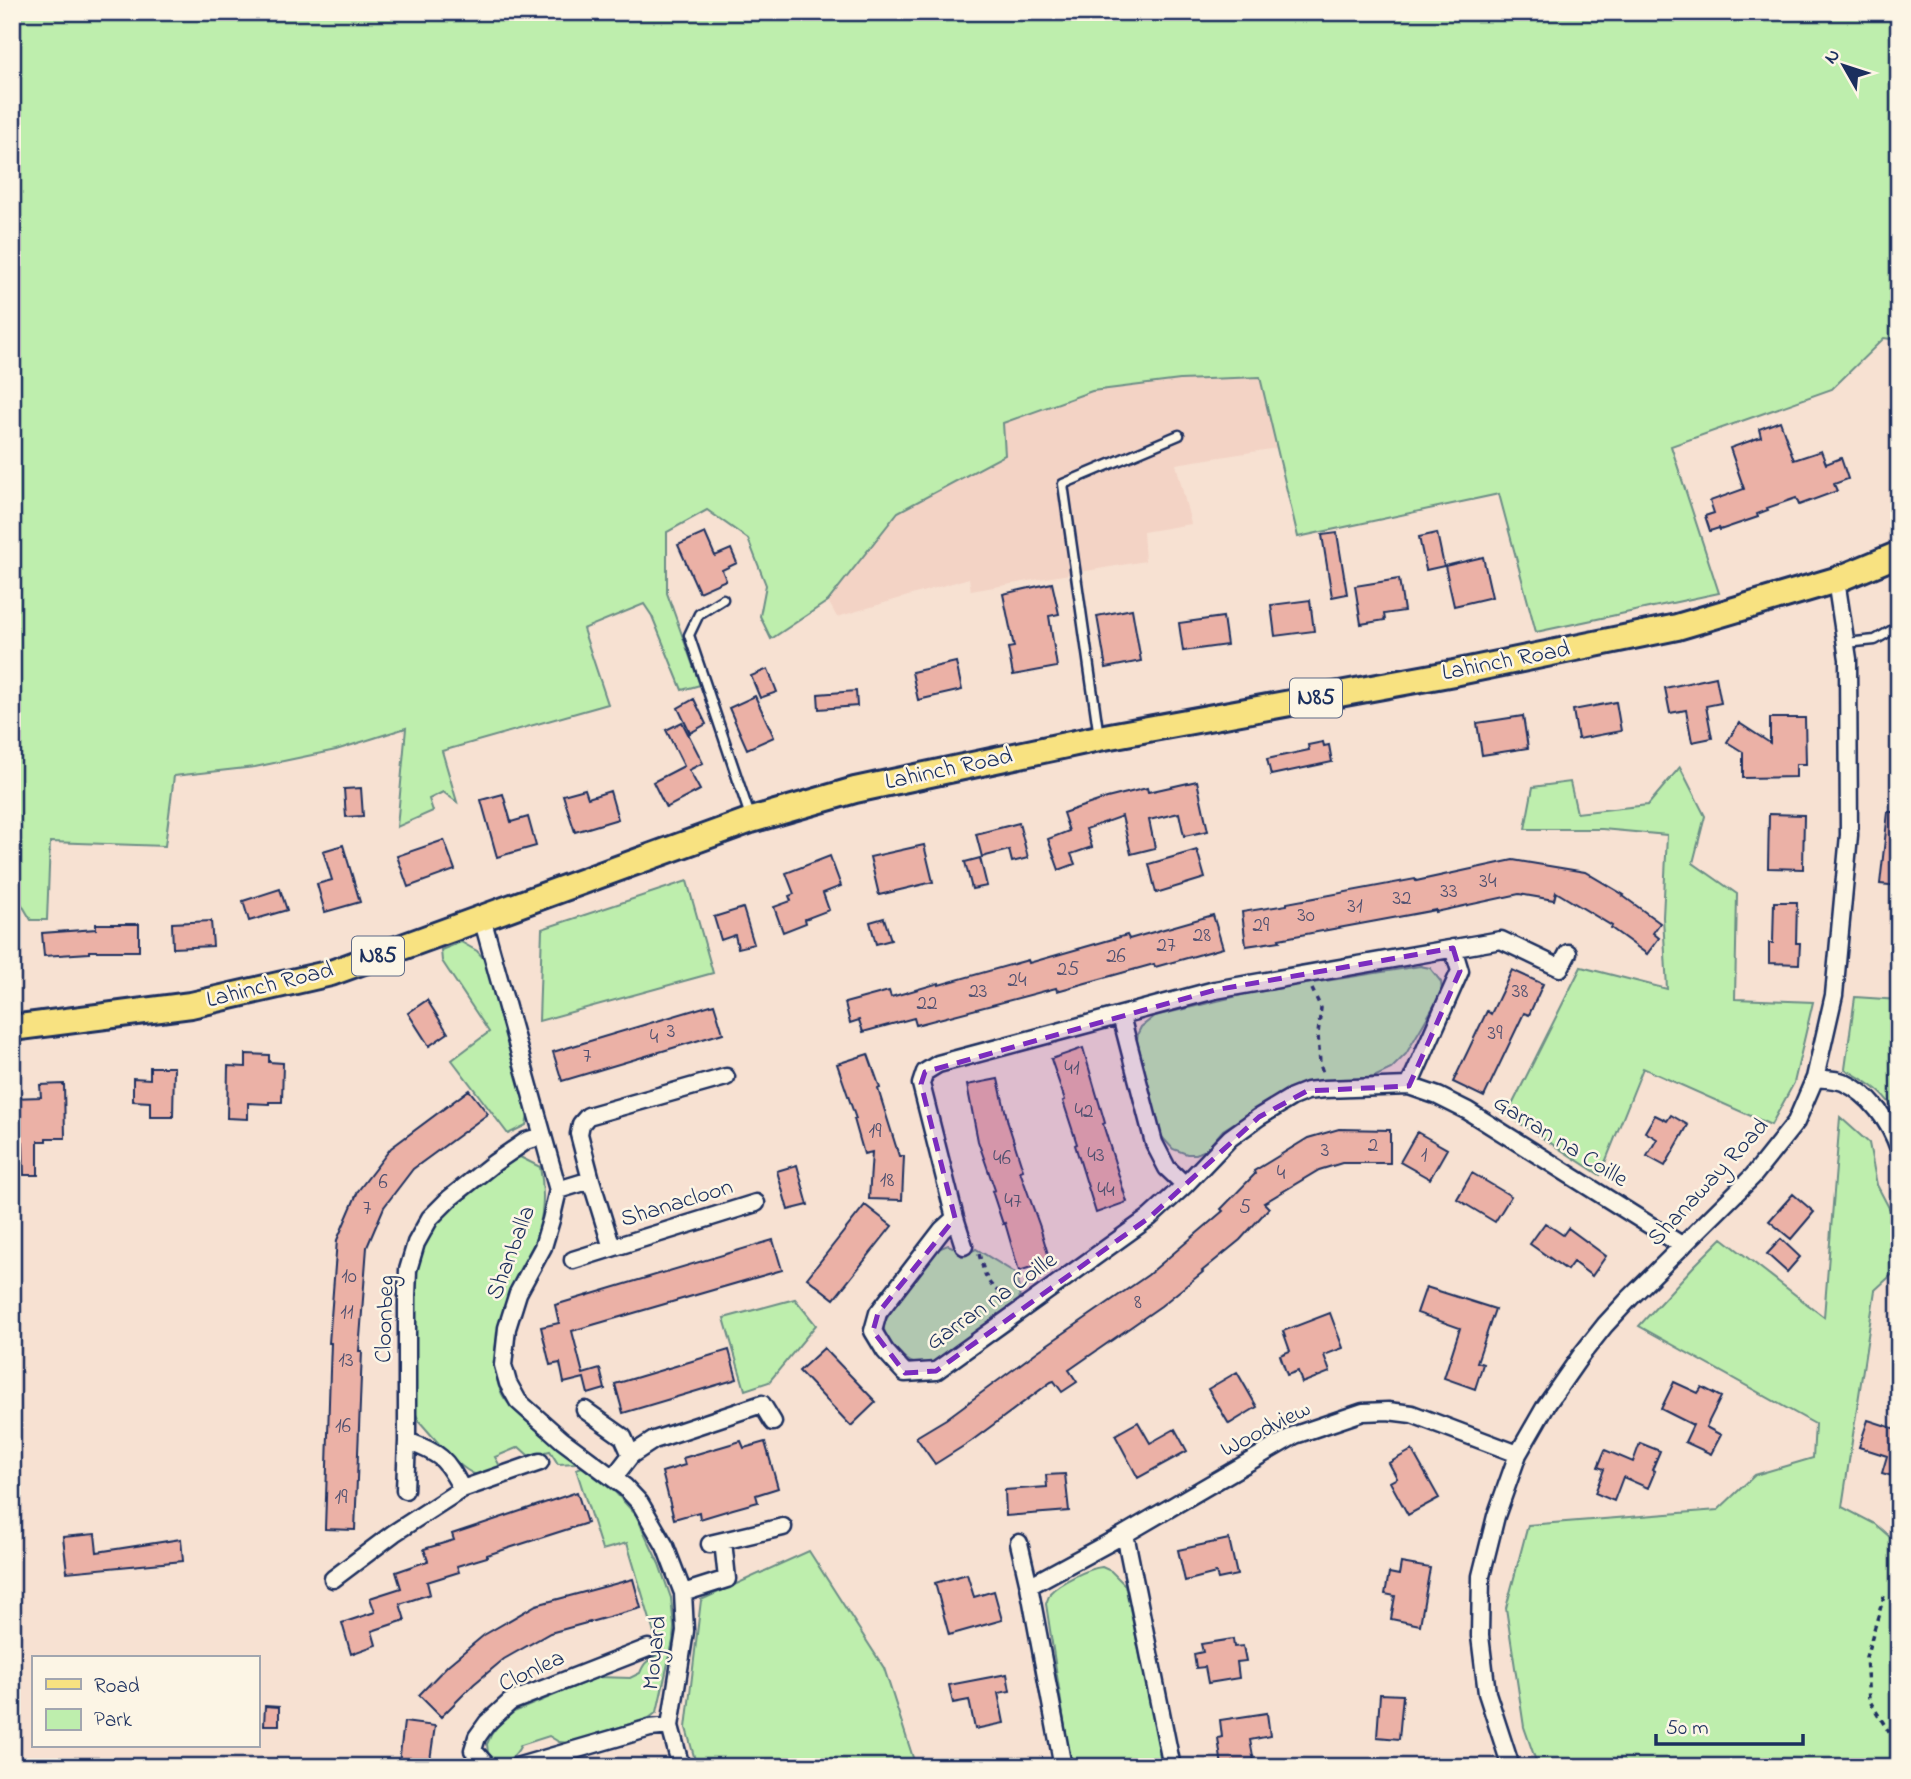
<svg xmlns="http://www.w3.org/2000/svg" width="1911" height="1779" font-family="'Indie Flower',sans-serif">
<style>
.built{fill:#f3d3c5}
.green{fill:#beeead;stroke:#6c8e86;stroke-width:2}
.building{fill:#ebb1a6;stroke:#1b2f5e;stroke-width:2}
.lines{fill:none;stroke-linecap:round;stroke-linejoin:round}
.service-casing{stroke:#1b2f5e;stroke-width:13}
.minor-casing{stroke:#1b2f5e;stroke-width:21}
.primary-casing{stroke:#1b2f5e;stroke-width:30}
.path{stroke:#1b2f5e;stroke-width:3.5;stroke-dasharray:5 5;stroke-linecap:butt}
.service{stroke:#fcf5e5;stroke-width:8}
.minor{stroke:#fcf5e5;stroke-width:16}
.primary{stroke:#f8e281;stroke-width:24}
.marked{fill:#7b2cbf;fill-opacity:0.2;stroke:#7b2cbf;stroke-width:5;stroke-dasharray:14 9;stroke-linejoin:round}
.labels{text-anchor:middle;dominant-baseline:central;stroke-width:5;stroke-linejoin:round;paint-order:stroke}
.number-label{font-size:21px;fill:#4f5070}
.shield{fill:#fcf5e5;stroke:#5e6a86;stroke-width:2}
.shield-label{font-size:23px;font-weight:bold;fill:#1b2f5e}
.street-label{font-size:24px;fill:#1b2f5e;stroke:#fcf5e5}
</style>
<rect width="100%" height="100%" fill="#f7e1d2"/>
<filter id="ink" filterUnits="userSpaceOnUse"><feTurbulence type="fractalNoise" baseFrequency=".0143" numOctaves="2"/><feDisplacementMap in="SourceGraphic" scale="14" xChannelSelector="R" yChannelSelector="G"/><feConvolveMatrix kernelMatrix="1 2 1 2 8 2 1 2 1" color-interpolation-filters="sRGB"/></filter>
<g filter="url(#ink)">
<path class="built" d="M1260 377 1277 448 1176 464 1191 524 1143 532 1145 561 971 591 969 578 837 617 828 601 898 512 1005 455 1003 423 1091 391 1180 380Z"/>
<path class="green" d="M12 12H1899V340L1884 338 1832 389 1671 446 1719 593 1536 632 1499 494 1298 537 1260 377 1180 380 1092 391 1003 423 1005 455 898 512 828 601 771 639 760 616 766 585 748 539 707 510 667 532V593L700 685 682 690 652 616 644 604 583 629 608 704 442 751 457 802 443 792 429 799 433 811 397 827 406 728 336 750 255 767 174 776 165 846 50 842 47 920H31L12 888Z
M1680 767 1705 816 1693 863 1737 894 1735 999 1813 1002 1794 1083 1771 1125 1643 1068 1600 1175 1507 1115 1581 967 1667 989 1663 917 1667 835 1602 829H1525L1533 787 1570 782 1577 813 1648 805Z
M687 881 713 973 539 1021 542 929Z
M461 942 477 951 486 961 528 1115 526 1125 508 1134 452 1060 489 1032 442 961 441 950Z
M1420 966 1430 968 1441 982 1442 992 1406 1054 1391 1069 1374 1077 1307 1085 1282 1093 1223 1130 1206 1150 1196 1154H1187L1173 1149 1161 1136 1137 1041 1138 1033 1141 1027 1155 1016 1250 993Z
M1855 997 1899 1000V1118C1885 1091 1870 1084 1845 1069Z
M1840 1117 1869 1143 1877 1185 1899 1227V1268L1875 1290 1842 1507 1875 1524 1899 1545V1767H1538L1524 1727 1506 1608 1528 1525 1718 1510 1755 1475 1813 1458 1815 1424 1639 1326 1694 1266 1722 1238 1824 1317Z
M520 1157 540 1167C545 1190 544 1219 535 1241 530 1253 522 1263 517 1275 502 1307 485 1360 502 1394 512 1414 559 1447 578 1463L558 1464 550 1451 529 1456 519 1447 495 1457 501 1468C494 1471 487 1475 479 1475 462 1474 431 1434 419 1421L415 1412V1277L418 1262 432 1228 448 1207 511 1161Z
M948 1245 955 1248 962 1256 976 1249 1017 1274 1020 1301 933 1362C918 1366 910 1365 900 1353 893 1345 882 1336 884 1325 886 1313 929 1262 938 1249Z
M795 1299 816 1325 769 1382 745 1390 724 1318Z
M582 1467 616 1493 636 1515 659 1564 671 1598 674 1627 673 1641 657 1712 649 1718 570 1743 559 1742 549 1736 521 1745C515 1757 509 1761 495 1761L488 1753 487 1744 491 1735 500 1723 514 1712 598 1677 630 1678 640 1673C646 1658 649 1662 660 1653L627 1543 602 1550 576 1469Z
M809 1551 884 1668 916 1767H697L686 1728 701 1600Z
M1102 1567 1111 1571 1125 1585 1164 1767H1071L1046 1604C1046 1603 1050 1594 1050 1593 1059 1583 1089 1568 1102 1567Z"/>
<path class="building" d="M1780 421 1794 460 1821 451 1826 464 1841 458 1848 479 1834 484 1837 491 1799 505 1796 498 1767 508 1768 510 1757 514 1758 517 1720 530 1719 528 1710 531 1705 516 1714 513 1710 501 1744 489 1730 448 1761 437 1759 429Z
M705 533 715 556 731 549 737 563 722 570 726 580 699 592 678 545Z
M1337 533 1347 594 1332 597 1322 535Z
M1437 533 1444 566 1426 570 1419 537Z
M1483 557 1492 597 1454 606 1445 566Z
M1399 579 1404 611 1384 614 1385 620 1361 624 1355 586Z
M1052 583 1059 614 1049 616 1057 667 1013 675 1008 648 1014 647 1003 594Z
M1310 600 1314 631 1275 636 1271 605Z
M1132 609 1141 661 1106 668 1097 616Z
M1223 617 1227 645 1183 651 1179 623Z
M956 662 962 690 918 700 912 672Z
M768 669 777 692 760 698 751 676Z
M1716 677 1721 703 1706 706 1712 738 1692 742 1686 710 1670 713 1665 688Z
M856 691 857 706 819 709 818 694Z
M755 696 774 737 747 749 729 708Z
M694 699 706 724 690 733 678 708Z
M1616 702 1621 731 1578 739 1573 710Z
M1523 716 1528 748 1482 755 1477 723Z
M1770 718H1805L1806 764H1796V777L1743 778V752L1727 742 1739 723 1770 743Z
M682 722 703 763 689 770 700 790 666 808 653 782 684 766 666 730Z
M1323 742 1324 746 1329 745 1332 762 1271 775 1267 759 1309 750 1308 745Z
M1197 781 1208 831 1184 836 1179 813 1149 820 1155 848 1131 854 1122 816 1086 829 1092 847 1071 854 1075 864 1059 870 1048 839 1069 831 1063 813 1107 798 1147 788 1148 792Z
M361 788 363 816 346 817 344 789Z
M585 789 588 798 610 791 618 819 575 832 563 795Z
M503 794 511 822 528 817 536 846 497 857 481 800Z
M1888 812H1899V886L1880 884Z
M1769 814 1804 815 1803 869 1768 868Z
M1019 823 1028 858 1012 862 1009 850 982 857 976 834Z
M444 840 455 870 408 887 397 856Z
M343 845 360 902 325 912 317 884 332 880 323 851Z
M924 845 933 882 879 895 870 857Z
M1197 850 1205 878 1156 893 1149 864Z
M830 856 841 886 823 893 829 910 805 919 806 923 783 932 774 907 791 901 789 896 794 894 786 873Z
M980 858 987 886 972 889 965 862Z
M1513 860 1585 872 1624 895 1623 896 1660 923 1653 933 1659 938 1647 954 1611 928 1612 926 1556 892 1554 900 1519 894 1436 912V910L1279 939 1280 941 1246 946 1242 912 1287 905V903L1415 879 1416 881Z
M280 889 287 910 249 921 243 901Z
M1774 902H1797L1796 943H1800L1799 964 1769 963V943H1773Z
M743 908 754 944 738 948 735 935 721 940 714 917Z
M1213 915 1223 948 1155 967 1154 964 1057 991 1056 988 916 1025 914 1018 863 1032 859 1020 850 1023 845 1003 889 991 891 997 939 983V985L1028 960 1029 963 1127 935 1129 939Z
M884 918 891 940 876 944 870 922Z
M211 921 213 946 173 948 172 923Z
M96 924H139V951H89V953L44 956 42 933 96 929Z
M1512 970 1543 984 1529 1015 1524 1013 1484 1097 1453 1082 1487 1011 1491 1014Z
M427 1000 448 1033 429 1046 408 1013Z
M714 1004 723 1033 562 1081 553 1052Z
M1083 1048 1105 1123 1103 1124 1127 1202 1096 1213 1075 1145 1077 1144 1063 1101 1065 1100 1051 1059Z
M246 1054 269 1055V1062L283 1063 282 1102H269V1104L248 1103V1119L227 1118 228 1066 246 1067Z
M868 1054 880 1088 878 1089 899 1156H904L902 1200 869 1199 872 1152 864 1154 854 1119H856L837 1064Z
M150 1067H174L173 1117H150V1102L133 1101V1078L150 1079Z
M998 1079 1008 1123 1023 1170 1020 1171 1040 1227 1050 1261 1019 1271 1005 1223 1003 1224 992 1191 995 1190 978 1141 967 1085Z
M64 1084 65 1138H46V1141H38V1175H24L23 1142H12V1098L41 1097 40 1085Z
M469 1090 488 1114 413 1169 384 1207 367 1247 359 1351H362L355 1530 325 1529 330 1371 331 1343H329L337 1240 358 1191 391 1148Z
M1655 1115 1667 1121 1671 1115 1688 1125 1665 1166 1647 1156 1657 1139 1645 1132Z
M1339 1129 1390 1130V1163H1342L1319 1170 1264 1203 1269 1208 1240 1240 1202 1271 1203 1272 1161 1306 1069 1370 1077 1382 1062 1392 1054 1381 1051 1382 970 1442 935 1464 916 1437 946 1419 1038 1351 1148 1275 1223 1211 1221 1209 1255 1174 1254 1171 1308 1138Z
M1417 1132 1447 1149 1430 1179 1400 1162Z
M797 1165 808 1205 788 1210 777 1171Z
M1472 1173 1511 1196 1495 1222 1457 1199Z
M1793 1194 1814 1212 1791 1239 1769 1221Z
M865 1205 892 1226 834 1299 807 1278Z
M1545 1223 1563 1235 1568 1228 1606 1256 1592 1276 1573 1262 1567 1270 1530 1244Z
M1781 1239 1800 1257 1787 1272 1767 1254Z
M773 1240 782 1270 572 1331 583 1374 600 1369 605 1389 588 1394 584 1378 564 1383 560 1363 550 1365 541 1327 559 1323 555 1305Z
M1426 1287 1495 1309 1477 1362 1483 1364 1475 1389 1444 1378 1460 1328 1417 1313Z
M1330 1313 1343 1348 1324 1355 1330 1372 1302 1383 1298 1371 1287 1375 1280 1355 1290 1351 1283 1331Z
M824 1348 876 1402 851 1426 799 1371Z
M729 1350 737 1379 623 1413 615 1384Z
M1237 1372 1257 1407 1229 1424 1208 1389Z
M1674 1382 1698 1393 1702 1387 1721 1397 1706 1427 1721 1435 1711 1454 1685 1442 1693 1425 1661 1409Z
M1868 1420 1899 1430V1478L1882 1473 1887 1456 1859 1447Z
M1138 1422 1150 1443 1175 1429 1187 1451 1138 1478 1115 1435Z
M741 1441 744 1448 765 1442 778 1488 756 1495 758 1502 733 1509 700 1519 699 1512 674 1519 662 1472 685 1465 683 1458Z
M1640 1443 1660 1451 1652 1470 1655 1471 1648 1488 1623 1477 1614 1501 1595 1493 1604 1469 1598 1467 1605 1450 1633 1462Z
M1412 1450 1439 1498 1408 1515 1390 1482 1397 1478 1389 1463Z
M1065 1474 1069 1511 1006 1516 1005 1490 1047 1487 1046 1475Z
M577 1492 587 1523 487 1555V1557L457 1566 459 1572 427 1582 430 1594 400 1604 405 1620 372 1631 376 1645 351 1654 342 1623 375 1612 370 1598 401 1588 396 1572 428 1561 424 1549 454 1540 452 1534Z
M95 1534 97 1552 181 1539 183 1561 67 1572 63 1537Z
M1229 1539 1237 1575 1218 1579 1216 1573 1185 1581 1178 1550Z
M1401 1563 1430 1568 1420 1625 1391 1619 1395 1596 1385 1594 1389 1573 1399 1575Z
M967 1574 974 1597 994 1591 1002 1620 949 1635 935 1583Z
M633 1579 641 1608 550 1633 504 1659 474 1684 441 1717 419 1695 448 1665 484 1635 536 1605Z
M1233 1639 1234 1647 1243 1646 1246 1661 1237 1662 1239 1678 1208 1683 1205 1667 1196 1668 1194 1654 1203 1652 1201 1644Z
M1007 1674 1010 1691 998 1693 1004 1723 975 1729 969 1700 953 1703 949 1685Z
M1380 1694 1403 1695 1399 1739 1377 1737Z
M265 1706 279 1707V1725H264Z
M1267 1713 1270 1736 1250 1740 1255 1767H1222L1218 1738 1222 1737 1220 1720Z
M404 1722 435 1726 429 1767 399 1763Z"/>
<g class="lines">
<defs>
<path id="service" d="M723 599 699 614 689 635 750 816
M1846 643 1875 640 1899 626
M1099 737 1063 484 1179 435"/>
<path id="minor" d="M482 918 558 1190 551 1220 543 1247 518 1293 507 1328 503 1365 508 1383 518 1401 562 1440 625 1487 640 1503 665 1546 683 1593 685 1631 670 1726 681 1767
M1568 953 1560 968 1501 940 1215 990 938 1064 925 1072 921 1084 955 1218 942 1230 878 1313 873 1331 885 1351 905 1373 936 1371 1150 1217 1185 1185 1230 1138 1259 1117 1292 1097 1307 1091 1325 1089 1409 1086 1438 1096 1468 1111 1683 1246
M1121 1016 1154 1143 1167 1168 1185 1185
M1815 1078C1824 1079 1835 1079 1843 1082 1870 1094 1890 1122 1899 1149
M1409 1086 1460 971 1453 948
M591 1180 612 1248
M558 1190 591 1180 579 1134 581 1124 588 1116 726 1077
M955 1218 964 1246
M573 1260 756 1203
M585 1410 623 1437 631 1455
M614 1477 631 1455 654 1440 762 1404 773 1422
M462 1489C445 1457 441 1454 407 1441V1296L408 1270 416 1243 430 1218 450 1198 494 1163 526 1141 542 1136
M405 1490 407 1441
M1019 1543 1029 1586 1063 1767
M710 1544 783 1527
M333 1579 394 1533 462 1489 540 1462
M1029 1586 1125 1534
M683 1593 727 1579 723 1541
M488 1767 473 1750 477 1737 487 1723 510 1702 648 1648
M516 1767 650 1728 670 1726
M1172 1767 1125 1534 1295 1435 1363 1412 1388 1411 1412 1414 1518 1454
M1511 1767 1487 1693 1480 1636 1481 1576 1496 1516 1518 1454 1545 1407 1582 1354 1605 1325 1630 1298 1753 1176 1796 1122 1815 1078 1834 995 1849 835 1848 659 1836 580"/>
<path id="primary" d="M12 1028 191 1005 331 973 751 820 855 790 1099 738 1454 673 1677 627 1836 580 1899 554"/>
</defs>
<use href="#service" class="service-casing"/>
<use href="#minor" class="minor-casing"/>
<use href="#primary" class="primary-casing"/>
<path class="path" d="M1312 989 1321 1008 1318 1034 1320 1064 1323 1073
M979 1254C986 1278 986 1285 1008 1298
M1884 1596 1866 1657 1869 1700 1899 1748"/>
<use href="#service" class="service"/>
<use href="#minor" class="minor"/>
<use href="#primary" class="primary"/>
</g>
</g>
<path class="marked" d="M1453 948 1460 971 1409 1086 1307 1091 1259 1117 1150 1217 936 1371 905 1373 873 1331 878 1313 955 1218 921 1084 925 1072 1215 990Z"/>
<g class="labels">
<g class="number-label">
<text x="1488" y="882">34</text>
<text x="1449" y="892">33</text>
<text x="1402" y="899">32</text>
<text x="1355" y="907">31</text>
<text x="1306" y="916">30</text>
<text x="1261" y="926">29</text>
<text x="1202" y="936">28</text>
<text x="1166" y="946">27</text>
<text x="1116" y="957">26</text>
<text x="1068" y="970">25</text>
<text x="1017" y="981">24</text>
<text x="978" y="992">23</text>
<text x="1520" y="992">38</text>
<text x="927" y="1004">22</text>
<text x="671" y="1032">3</text>
<text x="1495" y="1034">39</text>
<text x="654" y="1038">4</text>
<text x="587" y="1057">7</text>
<text x="1072" y="1069">41</text>
<text x="1084" y="1112">42</text>
<text x="875" y="1132">19</text>
<text x="1373" y="1146">2</text>
<text x="1325" y="1151">3</text>
<text x="1096" y="1156">43</text>
<text x="1424" y="1156">1</text>
<text x="1002" y="1159">46</text>
<text x="1281" y="1174">4</text>
<text x="887" y="1181">18</text>
<text x="383" y="1183">6</text>
<text x="1106" y="1191">44</text>
<text x="1013" y="1202">47</text>
<text x="1245" y="1208">5</text>
<text x="367" y="1209">7</text>
<text x="349" y="1277">10</text>
<text x="1138" y="1303">8</text>
<text x="347" y="1313">11</text>
<text x="346" y="1361">13</text>
<text x="343" y="1427">16</text>
<text x="341" y="1498">19</text>
</g>
<g class="shield">
<rect x="1290" y="678.5" width="52" height="39" rx="5"/>
<rect x="352" y="936.5" width="52" height="39" rx="5"/>
</g>
<g class="shield-label">
<text x="1316" y="698">N85</text>
<text x="378" y="956">N85</text>
</g>
<g class="street-label">
<text transform="translate(1506 662) rotate(-11)">Lahinch Road</text>
<text transform="translate(949 770) rotate(-12)">Lahinch Road</text>
<text transform="translate(270 986) rotate(-14)">Lahinch Road</text>
<text transform="translate(1560 1142) rotate(32)">Garran na Coille</text>
<text transform="translate(1709 1183) rotate(-47)">Shanaway Road</text>
<text transform="translate(677 1204) rotate(-17)">Shanacloon</text>
<text transform="translate(512 1253) rotate(-69)">Shanballa</text>
<text transform="translate(992 1302) rotate(-35)">Garran na Coille</text>
<text transform="translate(386 1319) rotate(-88)">Cloonbeg</text>
<text transform="translate(1266 1430) rotate(-27)">Woodview</text>
<text transform="translate(656 1653) rotate(-84)">Moyard</text>
<text transform="translate(532 1672) rotate(-25)">Clonlea</text>
</g>
</g>
<rect width="1911" height="1779" fill="none" stroke="#fcf5e5" stroke-width="42"/>
<rect x="21" y="21" width="1869" height="1737" fill="none" stroke="#1b2f5e" stroke-width="2.5" filter="url(#ink)"/>
<rect x="32" y="1656" width="228" height="91" fill="#fcf5e5" stroke="#a2a6af" stroke-width="2"/>
<rect x="46" y="1679" width="35" height="10" fill="#f8e281" stroke="#a2a6af" stroke-width="2"/>
<text x="94" y="1692" font-size="21" fill="#1b2f5e">Road</text>
<rect x="46" y="1709" width="35" height="21" fill="#beeead" stroke="#a2a6af" stroke-width="2"/>
<text x="94" y="1726" font-size="21" fill="#1b2f5e">Park</text>
<g transform="translate(1844 66) rotate(309)" stroke="#fcf5e5" stroke-width="5" paint-order="stroke">
<path d="M0-5L12 26L0 18L-12 26Z" fill="#1b2f5e"/>
<text y="-10" font-size="19" font-weight="bold" text-anchor="middle" fill="#1b2f5e">N</text>
</g>
<path d="M1656 1734v10h147v-10" fill="none" stroke="#1b2f5e" stroke-width="3.5"/>
<text x="1666" y="1734" font-size="21" fill="#1b2f5e" stroke="#fcf5e5" stroke-width="5" paint-order="stroke">50 m</text>
</svg>
